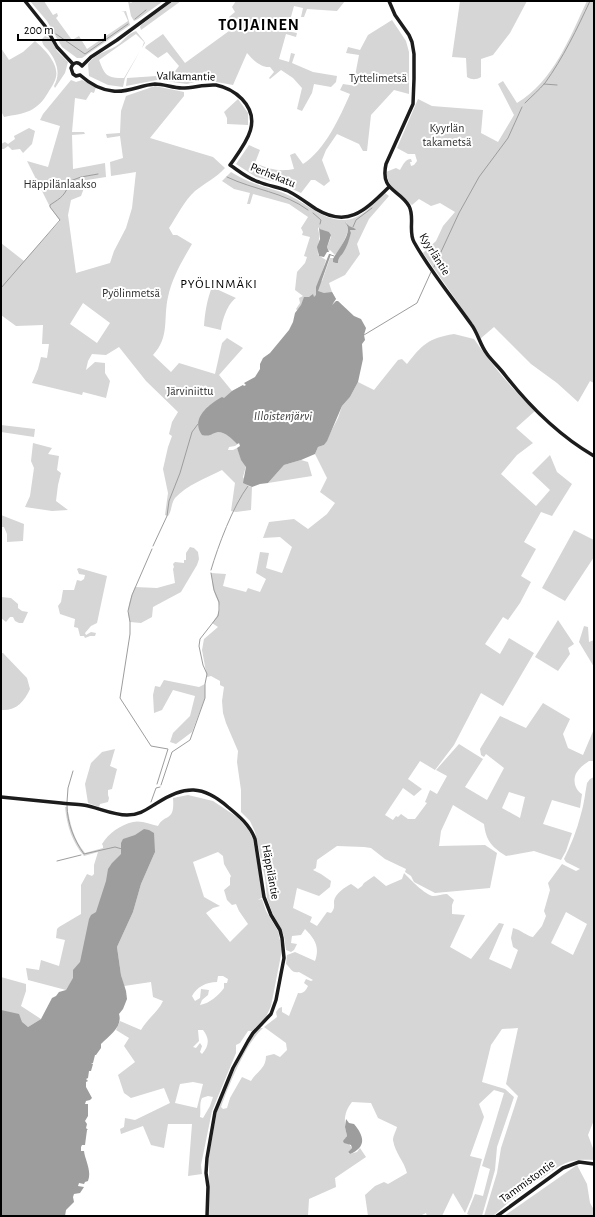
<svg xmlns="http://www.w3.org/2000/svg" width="595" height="1217" font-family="'Alegreya Sans',sans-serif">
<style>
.green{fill:#d6d6d6;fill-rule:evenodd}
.water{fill:#9d9d9d}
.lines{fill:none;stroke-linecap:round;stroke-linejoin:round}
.stream{stroke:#9d9d9d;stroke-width:1}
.secondary{stroke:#1c1c1c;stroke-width:3.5}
.labels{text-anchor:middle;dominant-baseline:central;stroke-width:4;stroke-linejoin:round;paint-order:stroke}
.street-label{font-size:12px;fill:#000;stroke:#fff}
.park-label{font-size:12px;fill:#2d2d2d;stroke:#fff}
.neighbourhood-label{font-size:13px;letter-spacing:1px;fill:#000;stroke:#fff}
.water-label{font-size:13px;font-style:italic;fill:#3e3e3e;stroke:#fff}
.district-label{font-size:16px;font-weight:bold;letter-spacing:1px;fill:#000;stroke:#fff}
</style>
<rect width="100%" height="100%" fill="#fff"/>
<path class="green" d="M30 1H44L53 15 57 13 58 16 56 18 72 40 79 36 87 49 128 21 124 12H121L126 11 130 25 82 58H77L62 47 47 21Z
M128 1 131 3 133 1H161L162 2 138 19 134 21 131 16Z
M173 1H181L141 30 140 27 141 25Z
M236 1H345L337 11 307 9 304 17H301L303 8 294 6 287 31 297 33 296 37 286 34 279 59 289 62 291 53 295 54 292 63 313 72 337 76 336 82 331 87 314 84 312 93 302 111 297 109 302 88 293 78 281 70 270 79 269 78 274 72 270 67C261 68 253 60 247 53L233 85 211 81 202 80 187 84 157 80 126 86 127 78 157 76 169 79 179 66 167 52 158 58 145 48 146 46 163 34 185 63 229 31 224 24 229 20V17L235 12 232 7Z
M460 1H527L510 33 493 55 481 59V77C476 80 472 80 467 77L466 58 452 57Z
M587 1H594V383L590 381 578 402 557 383 531 364 494 327 480 339 473 324 423 253 436 241 443 226 455 212 440 203 431 206 419 199 412 205C401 195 388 188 386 172L396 168 400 170C403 165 405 159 411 159L412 162H410L411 166 414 165 417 161 415 154H408L397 148 418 99 432 106 483 110 481 133 498 142 514 115 498 84 503 81 517 103C553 82 570 37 587 1Z
M392 20 406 41 409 52V94L394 90 371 115 367 151H363L359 144 337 134 326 150 322 160 330 181 324 186 315 180H311L301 193 279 183 256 177 236 164 249 145 260 150 255 163C269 169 279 172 294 169L290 155 295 153 303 164C325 150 340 117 350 94L340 90 343 84 356 86 358 76H355L359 55 346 53 348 47 360 50 368 35Z
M136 31 144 41 145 43 142 48 144 42 136 34 99 60C105 76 107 78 124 78L140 51 125 78 123 87 108 85 89 76 88 64C96 52 110 51 119 44 124 40 127 34 136 31Z
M45 36 50 38 57 51 68 62 65 73 55 88 54 86C61 74 57 61 48 50 44 46 42 44 42 39Z
M35 41C44 49 59 63 56 77 55 82 52 86 49 91 45 98 41 104 33 109 25 114 13 115 4 117L1 111V48L9 60 23 52Z
M71 80 76 82 82 80 96 87 94 93 91 92 86 100 75 98 72 132H84L85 134 72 135 73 169 105 163 106 177 87 180 81 196 71 200 68 215 76 273 110 263 114 251 126 228 132 208 136 172 111 176 110 162 123 158 120 136 107 138 106 134 120 133 121 111 126 96 155 86 184 92V96L150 138 213 157 225 168C216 178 205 183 195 191 184 201 177 216 169 228L173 235H177L192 244C182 261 172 278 168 297 163 319 170 337 153 355L171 372 179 363 215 374 222 343 227 338 243 348 219 375 232 391 243 385 245 439 235 446 229 447 228 450H233L237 448 241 459 246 466 243 477 248 486 252 487 251 510 236 512 231 511 235 483 222 470C206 478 187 485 175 498 171 503 172 511 168 516L165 515 168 493 163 469 168 447 172 436 169 434 172 422 178 412 146 381 119 347 106 355 92 354 88 361 86 370 95 362 105 363V373L110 381 106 398 83 392 82 395 32 383 38 369 41 357 47 358 49 344H42L43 325 16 326 1 315V243L24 261 60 221 50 207 27 161 48 167 60 126 40 120 43 114ZM83 303 110 323 97 343 70 324Z
M238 99 248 113V125L227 124V118L224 112Z
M29 128 35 131 32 144 23 153 20 149 12 150 8 146 4 149H1V144L5 142 8 144 15 139 14 136Z
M231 172C239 177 247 181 256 184 267 188 278 190 288 195 311 205 335 233 363 213 371 208 378 199 385 193L389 196 369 219 357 244 360 254 345 275 329 283 332 292 336 299 297 310 296 309 300 303 299 298 303 296 295 290 297 272 305 263 307 257 304 256 310 237 302 235 303 232 301 228 308 217 289 204 253 194 250 204H247L250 193 234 189 222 181ZM346 222 348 226 356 229 350 230 351 233C348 243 344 251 338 259V262H333L334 258H330L322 281H319L326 260 318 255C317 245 321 238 318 229L319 227 320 229 330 233 331 237 327 247 329 251 330 250 335 255C340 250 348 235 348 228 347 226 346 224 346 222Z
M212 287 236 298C228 303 222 320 221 330L204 326C205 312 207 300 212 287Z
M454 334 474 339C492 365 512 389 535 411L516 428 533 443 517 455 501 474 536 506 550 490 532 473 550 455 557 472 572 484 552 516 541 512 524 542 536 549 521 576 531 582 520 603 508 620 503 617 485 644 500 654 509 638 534 653 503 706 481 693 454 745 435 770 420 761 408 779 422 789 414 796 403 788 385 815 393 820 396 816 398 817 401 814 408 819H415L427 803 425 802 430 790 437 794 447 776 436 770 459 744 483 759 465 787 487 800 504 768 486 754 484 757 481 755 480 749 500 716 526 728 543 703 570 719 563 734 568 748 583 755 594 729V761H589C585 764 580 767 577 772 572 779 575 790 582 794L580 808 552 800 543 824 572 833 566 851 561 860 534 851 506 856C492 847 486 841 484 824L453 805 441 831 439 846 485 845 497 853 490 888 435 893 414 882 411 876 405 872 406 869 385 859 371 848 364 847 337 846 317 860 316 868 313 870 321 874 331 881 330 887 319 896 297 888 293 908 312 917 310 922 317 926 327 912 331 913C335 908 334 907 334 901 335 894 345 887 351 884L354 886 358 889 362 886 364 883 374 876 386 886 402 879 404 873C410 879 425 895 433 896 437 896 443 894 447 894L454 900 452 905V914L465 915 450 947 471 959 499 923 504 924 489 959 511 969 518 950 513 947 511 938 513 928C521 930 527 936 533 937L542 926 546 916 544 911 550 890 548 883 562 864 576 871 580 869 566 862 564 859C571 845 577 830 581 814 584 804 585 794 587 783L590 779 594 777V1120L588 1135 594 1151V1160C566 1158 561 1165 539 1180L533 1179 530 1182V1186L509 1202 493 1216H484L497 1173 501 1148 518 1096 506 1084 518 1028 502 1029 491 1045 482 1082 505 1089 514 1097 497 1147 495 1170 482 1216H471L467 1214 475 1194 483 1196 490 1169 482 1166 504 1093 494 1090 479 1104 484 1117 470 1156 482 1159 472 1197 465 1213 453 1193 442 1216H427L426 1213 420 1216H368L365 1195 375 1186 384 1182 388 1184 407 1173C404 1161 395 1153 393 1140 393 1136 396 1131 397 1127L378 1118 371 1103 352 1102C343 1113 344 1123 347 1136L345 1139 352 1148 348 1152 349 1154 357 1152 360 1148 366 1157 335 1178 336 1187 309 1199 308 1216H208L209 1198V1156L217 1111 224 1092 243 1052 255 1033 260 1028H263C246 1043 229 1085 221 1107L223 1109 227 1108 230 1098 242 1077 251 1081C256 1072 266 1069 266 1056L274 1054 280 1057 287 1050 286 1043 264 1027 277 1017 276 1012 279 1008 282 1007V1012L289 1016 298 993C304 994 306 990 308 986L304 983 306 979 311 981 313 980 299 972C292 974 290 967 286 964L287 955 295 952 315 961C320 947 315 939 305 929L301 935 292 936 291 943 297 944 294 950 291 952 286 950 284 936 272 912 267 898 265 878 255 832 250 821 241 812V790L237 762 238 751 226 723 223 713 222 701 224 687 220 685V681L211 676 207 677 202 650 204 639 218 627 212 623C226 605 217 605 213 588 212 583 212 578 211 573L226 574 223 586 246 592 248 588 260 592 266 579 256 573 260 552 269 553 266 568 282 573 292 547 280 537 263 538 269 522 294 519 308 529 327 514 335 503 320 492 327 478 315 454 318 447 324 445 338 418 342 406 350 397 358 382 374 390 398 360 402 359 407 364C422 345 428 338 454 334ZM509 792 525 797 520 818 502 808ZM566 912 587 924 573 955 551 943Z
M1 425 35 429 34 437 1 432Z
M33 443 52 448 48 454 59 456 57 470 61 473 58 485 56 501 68 510 52 511 25 507 30 496 34 468 31 461Z
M301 460 308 462 312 476 268 483 284 465Z
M1 515 24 524 23 541 7 542V534L4 527H1Z
M574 530 594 540V557L565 601 542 588Z
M190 547 194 548 198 552 199 559 197 565 181 592 153 607 152 617 141 623 130 622C126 611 130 598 135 587L157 588 175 583 173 569 174 567 173 564 175 562 184 563V560H186V553Z
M79 568 107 576 97 623 91 626 85 633 86 635 91 632 96 633 95 636H90L85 638 84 636H80L78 628 74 627 75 619 60 614 58 606 61 602 63 590H74L77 580 81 581 84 579 85 575 79 574 77 569Z
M1 597 11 598 18 604V608L22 611 28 612 23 623H19L15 621 13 617H10L6 622 1 618Z
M558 620 574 644 568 648 570 654 558 671 535 657Z
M584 626 588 627 589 642 594 640V667L579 642Z
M1 653H3L27 678 30 689C24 702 16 711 1 710Z
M164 680 199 687 205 684V698L192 732 176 744 170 742 173 733 190 716 195 696 173 690 162 710 154 713 153 695 155 686 160 687Z
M115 749 110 766 117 769 112 789 108 790V795L109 798 108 802 100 804 99 807 88 803 85 784 91 763 102 752Z
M188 795 213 801 237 817 248 829 253 839 263 897 258 900 262 899 266 911 278 931 282 950 271 1006 266 1017 252 1031H248L240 1043 236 1045V1053L212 1111 201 1165 202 1174 188 1176 192 1124H168L164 1148 151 1145 143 1126 121 1134 120 1129 124 1127 125 1118 135 1120 170 1103 164 1088 131 1098 124 1093 118 1075 135 1062 124 1046 129 1038 116 1030 120 1021 141 1030C147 1019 158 1012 163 1001L153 997 151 982 124 986 121 975 117 947 133 912 141 884 155 852 66 990 28 980 26 968 39 970 41 960 59 966 65 940 56 938 57 929 59 927 81 914V885L87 874 92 876 94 874V865L98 852 84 856C72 842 67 826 65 807H67C71 826 73 838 85 853L103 848V846L102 844C109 833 120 825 133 822 141 820 150 824 158 826 165 813 175 823 173 798ZM218 852 223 856 224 864 231 876 230 878V885L224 890 227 900 232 905 236 904 239 911 248 924 230 942 206 913 213 908 220 906 204 897 193 862ZM218 976H223L228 979 227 983H224V988C218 996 210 1003 200 1005L202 1000 208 995 209 990 201 989 200 998 195 1001 192 996C197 987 206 982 217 982ZM198 1030H203C210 1039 209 1046 202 1054L200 1052 202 1046 200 1043 196 1048 193 1047 199 1041ZM193 1082 203 1084 197 1108 175 1103 180 1084ZM208 1096 213 1097 210 1106 203 1118 200 1117C201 1110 199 1104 202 1098Z
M1 977 26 984V991L21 1006 41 1019 28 1027 25 1026 1 1037Z
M577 1165 587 1184 590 1203 594 1210V1216H504Z"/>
<path class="water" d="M345 222 349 226 356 229 355 230H350L351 233C349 240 347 247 343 253 340 257 338 258 338 263H336L333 262V259C337 251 348 239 348 229 348 226 346 224 345 222Z
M319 227 320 229 329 232 331 235 327 247 329 252H327L324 257 319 256 317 247 320 239Z
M329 254H331L318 291 324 293 332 292 336 299 332 305 336 301H338L354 316 361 319 366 328 364 335 365 340 362 344 363 359 358 382 350 397 342 406 327 441 324 445 318 447 315 454 301 460 284 465 268 483 260 484 252 487 243 483 246 467 241 460 237 448 240 446 239 443 237 444C232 439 226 432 218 432 211 433 212 437 202 435 190 419 209 404 222 397L224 398 232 391 243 385 244 386 246 385 244 383 255 377 260 369V364L263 358 270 353 289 330 293 322 295 313 301 305 304 297H309L313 294 314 297 316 295V287Z
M144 829 149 830 154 833 155 852 141 884 133 912 117 947 121 975 126 991 127 999 123 1009 119 1014C123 1027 109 1036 101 1044V1048L96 1055H95L93 1063H91L93 1064 91 1071H89L88 1078 86 1079 88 1081 86 1082V1087L92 1098 90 1100 86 1101 85 1104H88V1116L85 1121 87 1124 86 1128 88 1130H87L85 1145H82L81 1147V1151H84C85 1160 92 1171 88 1181L85 1182 84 1184 79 1183 78 1186 84 1187 80 1193 74 1194 73 1197 74 1202 66 1210 65 1216H1V1010L19 1014 22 1022 28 1027 41 1019 52 998 56 996 59 992 66 990 73 978V970L80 962 89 919 91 915 96 912 106 881 108 869 112 863 121 854V843L123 839 135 835Z
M346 1119 349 1123 354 1124C365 1137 366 1147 350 1154L348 1152 352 1148 351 1145 344 1143 343 1141 347 1136 345 1127Z"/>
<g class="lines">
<path class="stream" d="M135 19 146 10
M56 34 85 54 128 24
M544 84 557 85
M525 103C532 96 539 90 545 83 563 58 577 29 590 1
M227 177C254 190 284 192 308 210
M313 213 321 220 320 224
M353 227 356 220 372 208
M331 255 334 256
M434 267 459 213 479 177 508 138 522 107
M1 288 60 220 50 207V205C62 197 65 196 70 181L81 177 98 174
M364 335 417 303 431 272
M153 546 167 516 169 501 180 473 192 432 198 424
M152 549 132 595 128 611 130 622V634L120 698 151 746 168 749 157 784
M211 570C218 546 233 506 248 486
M161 785 172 752 190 740 205 698V684L207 674 203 665 199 646 200 639 218 616 219 610V602L214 590 211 573
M67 802 68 788 73 771
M151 802 156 788 160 787
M67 805C67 823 74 840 84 854L115 847 122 849
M57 861 81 855"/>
<path class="secondary" d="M25 1 45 26 57 47 73 64
M389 1 395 15 409 35 412 42 414 54V79L413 104 386 164C380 191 399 189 409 206 415 217 408 231 414 242 430 271 452 297 471 324 478 333 480 345 487 354 492 361 499 367 505 375 530 407 558 435 594 456
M82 66 91 57 117 40 170 1
M80 75C89 83 101 90 113 91 128 93 140 85 155 84 164 84 173 88 182 88 194 88 204 84 216 85 226 87 235 92 242 99 264 122 244 145 230 165 239 171 248 179 259 182 268 186 279 187 288 191 298 196 307 203 316 209 349 229 366 209 389 187
M80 75 76 76 73 74 71 68C73 62 78 61 82 66
M1 797C21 799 41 801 61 803 68 804 76 804 83 805 97 807 112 815 127 815 140 815 147 809 157 803 185 785 203 785 228 807 239 816 250 825 255 839L264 897 271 915 280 930 282 938 284 958 276 1000 271 1014 253 1033 248 1041 233 1068 215 1112 207 1158 206 1173 208 1187 207 1216
M497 1216 563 1168 579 1162 594 1164"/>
</g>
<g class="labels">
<g class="street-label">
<text transform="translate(186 76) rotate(1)">Valkamantie</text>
<text transform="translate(273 175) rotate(22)">Perhekatu</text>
<text transform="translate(435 254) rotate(58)">Kyyrläntie</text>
<text transform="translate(271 872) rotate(80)">Häppiläntie</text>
<text transform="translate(527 1181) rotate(-36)">Tammistontie</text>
</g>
<g class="park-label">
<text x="378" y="78">Tyttelimetsä</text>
<text x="447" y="128">Kyyrlän<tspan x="447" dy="14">takametsä</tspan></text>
<text x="60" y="184">Häppilänlaakso</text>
<text x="131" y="293">Pyölinmetsä</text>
<text x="190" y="391">Järviniittu</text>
</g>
<g class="neighbourhood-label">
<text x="219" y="284">PYÖLINMÄKI</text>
</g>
<g class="water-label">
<text x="283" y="416">Illoistenjärvi</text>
</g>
<g class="district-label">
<text x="259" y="25">TOIJAINEN</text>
</g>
</g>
<rect width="595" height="1217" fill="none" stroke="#000000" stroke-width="4"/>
<path d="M18 34v6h87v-6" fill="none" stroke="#000000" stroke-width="2"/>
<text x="24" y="34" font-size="12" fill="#000000" stroke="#ffffff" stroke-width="3" paint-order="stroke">200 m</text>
</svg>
